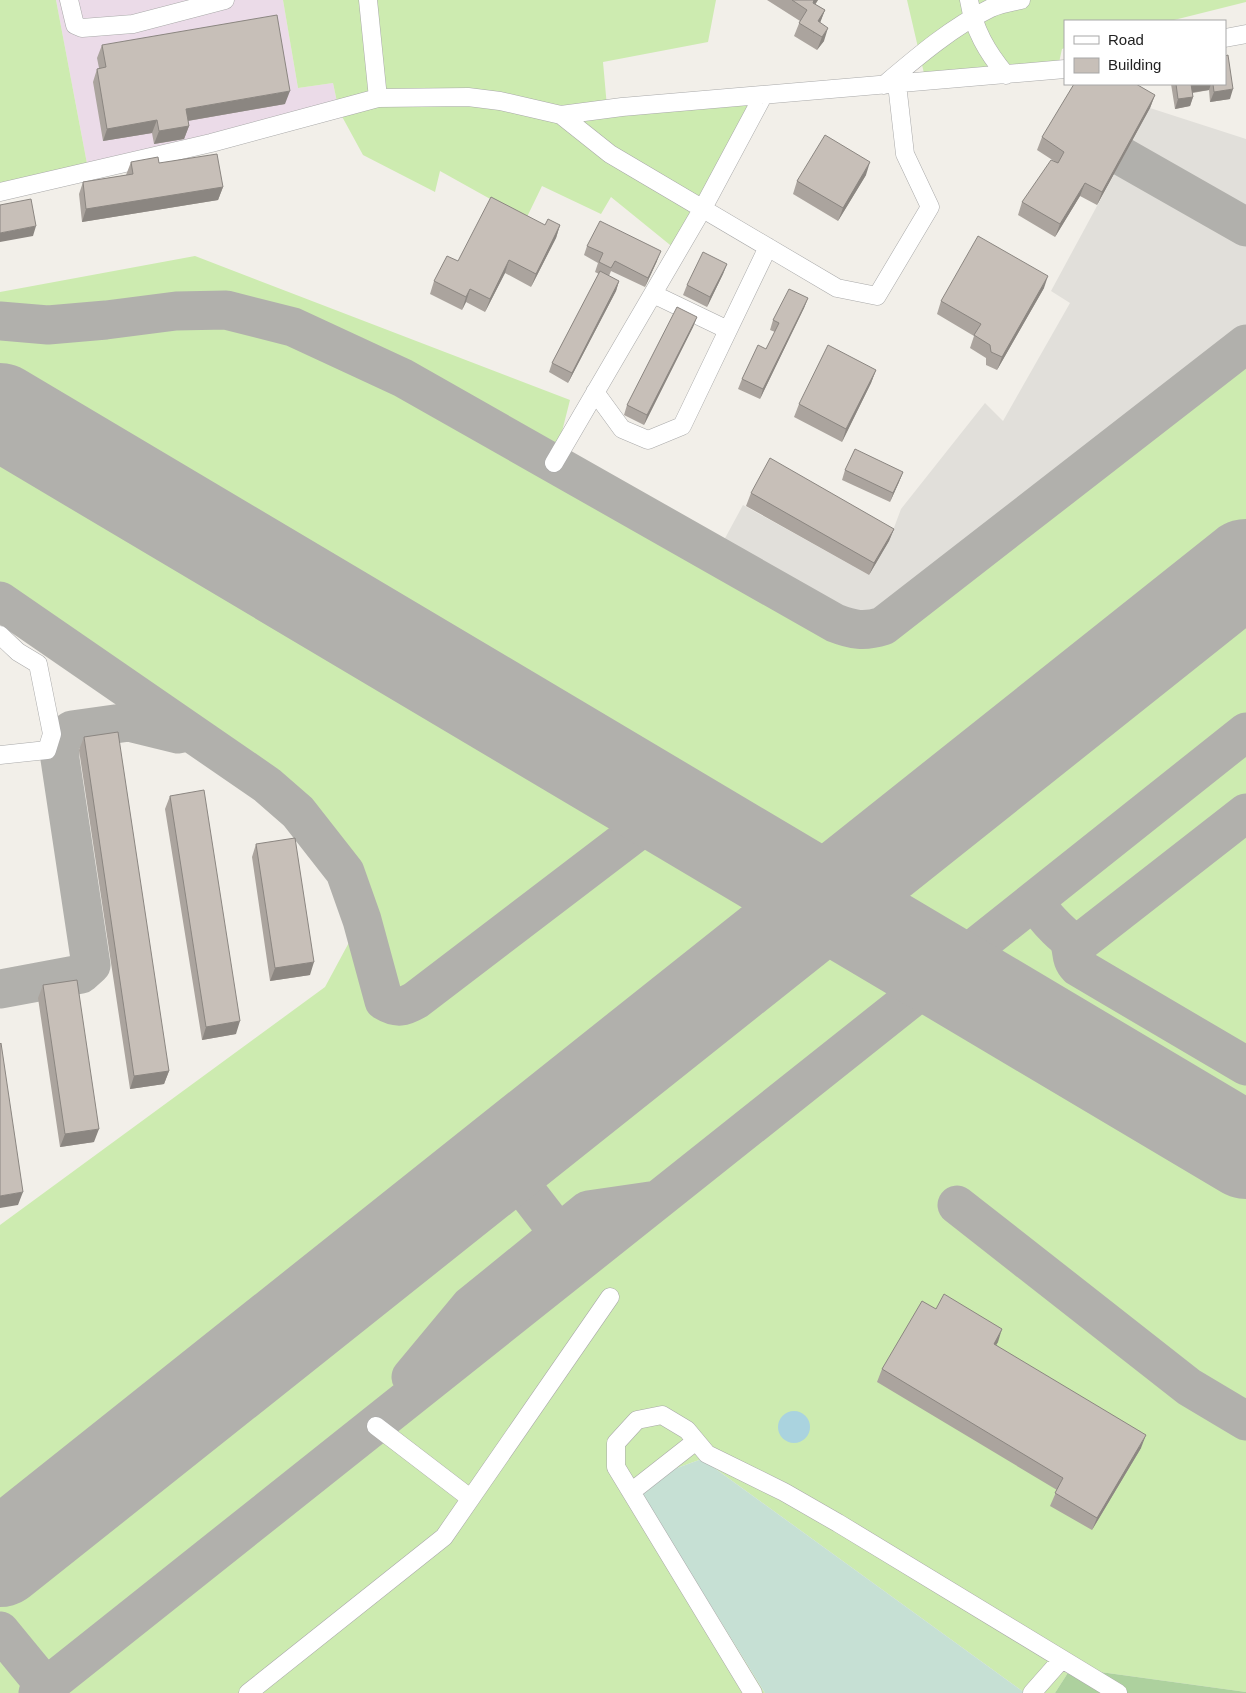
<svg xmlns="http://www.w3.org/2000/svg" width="1246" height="1693" font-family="Arial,sans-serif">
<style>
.industrial{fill:#ebdbe8}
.airport{fill:#e1dfda}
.grass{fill:#cdebb0}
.forest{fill:#add19e}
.wetland{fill:#c6e0d4}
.water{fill:#aad3df}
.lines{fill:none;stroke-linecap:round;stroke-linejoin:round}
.taxiway{stroke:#b1b0ac;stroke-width:39}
.runway{stroke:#b1b0ac;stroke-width:96}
.minor-casing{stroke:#a9a9a9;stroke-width:19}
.minor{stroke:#fff;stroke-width:18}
.wall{fill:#aba49e}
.shaded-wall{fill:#8b8681}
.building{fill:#c7bfb8;stroke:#8b8681}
</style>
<rect width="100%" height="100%" fill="#f2efe9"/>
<path class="industrial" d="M56 0H283L298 88 333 83 339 111 88 169Z"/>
<path class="airport" d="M1150 108 1246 139V359L884 642 872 647 858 646 842 640 710 566 743 505 869 575 889 541 901 509 985 403 1003 421 1070 303 1051 291Z"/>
<path class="grass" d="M0 0H56L88 169 0 191Z
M283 0H716L708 42 603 62 607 107 760 97 680 253 611 197 601 214 542 186 526 219 440 171 435 192 363 155 339 111 333 83 298 88Z
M907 0H1246V2L1170 21H1065V48L1062 49 1058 67 926 82Z
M195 256 570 400 554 463 710 566 858 646 872 647 884 642 1246 359V1692L1071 1668 1055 1693H1025L702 1459 635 1483 765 1693H0V1225L325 987 353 935 345 872 298 812 267 785 0 601V292Z"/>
<path class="forest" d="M1071 1668 1246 1692V1693H1055Z"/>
<path class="wetland" d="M702 1459 1025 1693H765L635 1483Z"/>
<path class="water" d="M778 1427a16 16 0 1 1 32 0a16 16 0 1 1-32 0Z"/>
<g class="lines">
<path class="taxiway" d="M1123 157 1246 227
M0 321 48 325 106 320 176 311 226 310 293 327 403 378 835 623C853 630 864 632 883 626L1246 344
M0 601 267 785 298 812 345 872 362 920 384 1001C397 1009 404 1007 416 1000L669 807
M1041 896C1040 900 1038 903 1040 908 1044 917 1069 943 1078 944L1246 813
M1068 940C1074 950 1069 958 1078 967L1246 1066
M0 989 81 974 91 965 60 759V745L63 736 72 730 129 722 178 734
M502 1160 574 1253
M957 1205 1189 1387 1246 1421
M411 1377 470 1306 588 1210 657 1200
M0 1631 46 1687
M38 1693 1246 732"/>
<path class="runway" d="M0 411 1246 1151
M0 1559 1246 567"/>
<defs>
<path id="minor" d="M69 0 75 25 82 28 133 24 225 0
M368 0 378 98 468 97 500 101 561 115 622 107 1065 69
M969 0C974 30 987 52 1006 75
M1225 38 1246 34
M884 85C917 57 952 27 991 8 1000 4 1011 2 1021 0
M561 115 610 154 837 288 877 296 930 207 905 154 897 84
M0 192 211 143 378 98
M653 294 728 330
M595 392 622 429 648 440 682 426 768 247
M554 463 703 208 763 96
M0 635 18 652 38 664 52 734 47 750 0 755
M376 1426 470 1498
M631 1492 696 1441
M248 1693 444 1537 610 1297
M753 1693 616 1467V1443L637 1420 662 1415 687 1430 707 1454 784 1492 838 1523 1118 1693
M1032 1693 1062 1659"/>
</defs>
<use href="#minor" class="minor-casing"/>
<use href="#minor" class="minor"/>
</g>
<path class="wall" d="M767 0H818L815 4 825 10 820 22 824 41 817 50 794 36 800 21Z
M102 45 285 104 188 121 189 126 184 139 154 144 152 133 103 141 93 82 97 69 99 68 97 58Z
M1171 84H1225L1230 99 1210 102 1209 90 1193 93V97L1190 106 1175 109Z
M1155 95 1150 108 1097 205 1080 196 1055 237 1018 215 1022 202 1054 161 1037 150 1042 137Z
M131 162 159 163 223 187 218 200 82 222 79 194 83 182 126 175Z
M866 175 838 221 793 194 797 181Z
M545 225H560L556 238 531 287 505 273 485 312 466 302 462 310 430 294 434 281 458 261Z
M587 246 657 261 645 287 611 271 609 276 619 281 616 291 568 383 549 372 552 363 599 274 595 272 598 263 584 255Z
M727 264 723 274 707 307 683 295 687 285Z
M1044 288 997 370 986 365V358L970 348 974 336 937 314 941 301Z
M808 298 804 308 760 399 738 389 742 379 766 349 775 332 770 330 773 320Z
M697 317 693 327 644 425 624 415 627 405Z
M876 370 871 383 842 442 794 417 799 404Z
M845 470 903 472 899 482 890 502 842 480Z
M751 493 894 529 889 541 869 575 746 506Z
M84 737 169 1071 164 1084 130 1089 79 750Z
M170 796 236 1034 202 1040 165 809Z
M256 844 310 975 270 981 252 857Z
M43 985 94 1142 60 1147 38 998Z
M936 1309 998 1342 996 1345 1141 1448 1092 1530 1050 1506 1057 1490 877 1382 882 1369Z"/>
<path class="shaded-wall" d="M814 0H818L808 16 813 3Z
M825 10 820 23 813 34 818 21Z
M828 28 824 41 817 50 822 37Z
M1191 84H1211L1209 90 1188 93Z
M1233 89 1230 99 1210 102 1214 92Z
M290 91 285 104 181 122 186 109Z
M1155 95 1150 108 1097 205 1102 192Z
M1193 97 1190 106 1175 109 1178 99Z
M157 120 152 133 103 141 107 129Z
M189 126 184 139 154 144 159 131Z
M870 162 866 175 838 221 843 208Z
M1085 183 1080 196 1055 237 1060 224Z
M223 187 218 200 82 222 86 209Z
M560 225 556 238 531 287 536 274Z
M36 226 33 236 0 242V233Z
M661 251 657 261 645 287 648 278Z
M509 260 505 273 485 312 490 299Z
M727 264 723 274 707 307 710 297Z
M1048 276 1044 288 997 370 1002 357Z
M619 281 616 291 568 383 572 373Z
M470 289 466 302 462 310 466 297Z
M808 298 804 308 760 399 763 389Z
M697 317 693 327 644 425 647 415Z
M876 370 871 383 842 442 846 429Z
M903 472 899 482 890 502 893 493Z
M894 529 889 541 869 575 874 563Z
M314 962 310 975 270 981 275 968Z
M240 1021 236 1034 202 1040 206 1027Z
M169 1071 164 1084 130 1089 134 1076Z
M99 1129 94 1142 60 1147 65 1134Z
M23 1192 18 1205 0 1208V1196Z
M1002 1329 998 1342 989 1357 994 1344Z
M1146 1435 1141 1448 1092 1530 1097 1518Z"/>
<path class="building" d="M792 0H814L813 3 825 10 818 21 828 28 822 37 799 23 807 10Z
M277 15 290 91 186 109 189 126 159 131 157 120 107 129 97 69 106 67 102 45Z
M1228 55 1233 89 1214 92 1213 84H1225V56Z
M1074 84H1136L1155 95 1102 192 1085 183 1060 224 1022 202 1051 160 1058 163 1064 152 1042 137Z
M1176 84H1191L1193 97 1178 99Z
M825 135 870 162 843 208 797 181Z
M217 154 223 187 86 209 83 182 133 174 131 162 158 157 159 163Z
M491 197 545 225 548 219 560 225 536 274 509 260 490 299 470 289 466 297 434 281 447 256 458 261Z
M31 199 36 226 0 233V205Z
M600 221 661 251 648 278 615 261 611 268 599 262 603 253 587 246Z
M978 236 1048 276 1002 357 991 352 990 345 974 335 981 324 941 301Z
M703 252 727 264 710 297 687 285Z
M600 271 619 281 572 373 552 363Z
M789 289 808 298 763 389 742 379 758 345 766 349 779 323 773 320Z
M677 307 697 317 647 415 627 405Z
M828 345 876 370 846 429 799 404Z
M855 449 903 472 893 493 845 470Z
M770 458 894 529 874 563 751 493Z
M118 732 169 1071 134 1076 84 737Z
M204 790 240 1021 206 1027 170 796Z
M295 838 314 962 275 968 256 844Z
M77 980 99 1129 65 1134 43 985Z
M1 1043 23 1192 0 1196V1044Z
M944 1294 1002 1329 994 1344 1146 1435 1097 1518 1055 1493 1063 1478 882 1369 922 1301 936 1309Z"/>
<rect x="1064" y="20" width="162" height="65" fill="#ffffff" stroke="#a7a7a7"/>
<rect x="1074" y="36" width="25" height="8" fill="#ffffff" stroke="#a7a7a7"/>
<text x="1108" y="45" font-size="15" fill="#222222">Road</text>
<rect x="1074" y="58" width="25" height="15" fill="#c7bfb8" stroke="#a7a7a7"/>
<text x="1108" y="70" font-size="15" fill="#222222">Building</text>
</svg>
